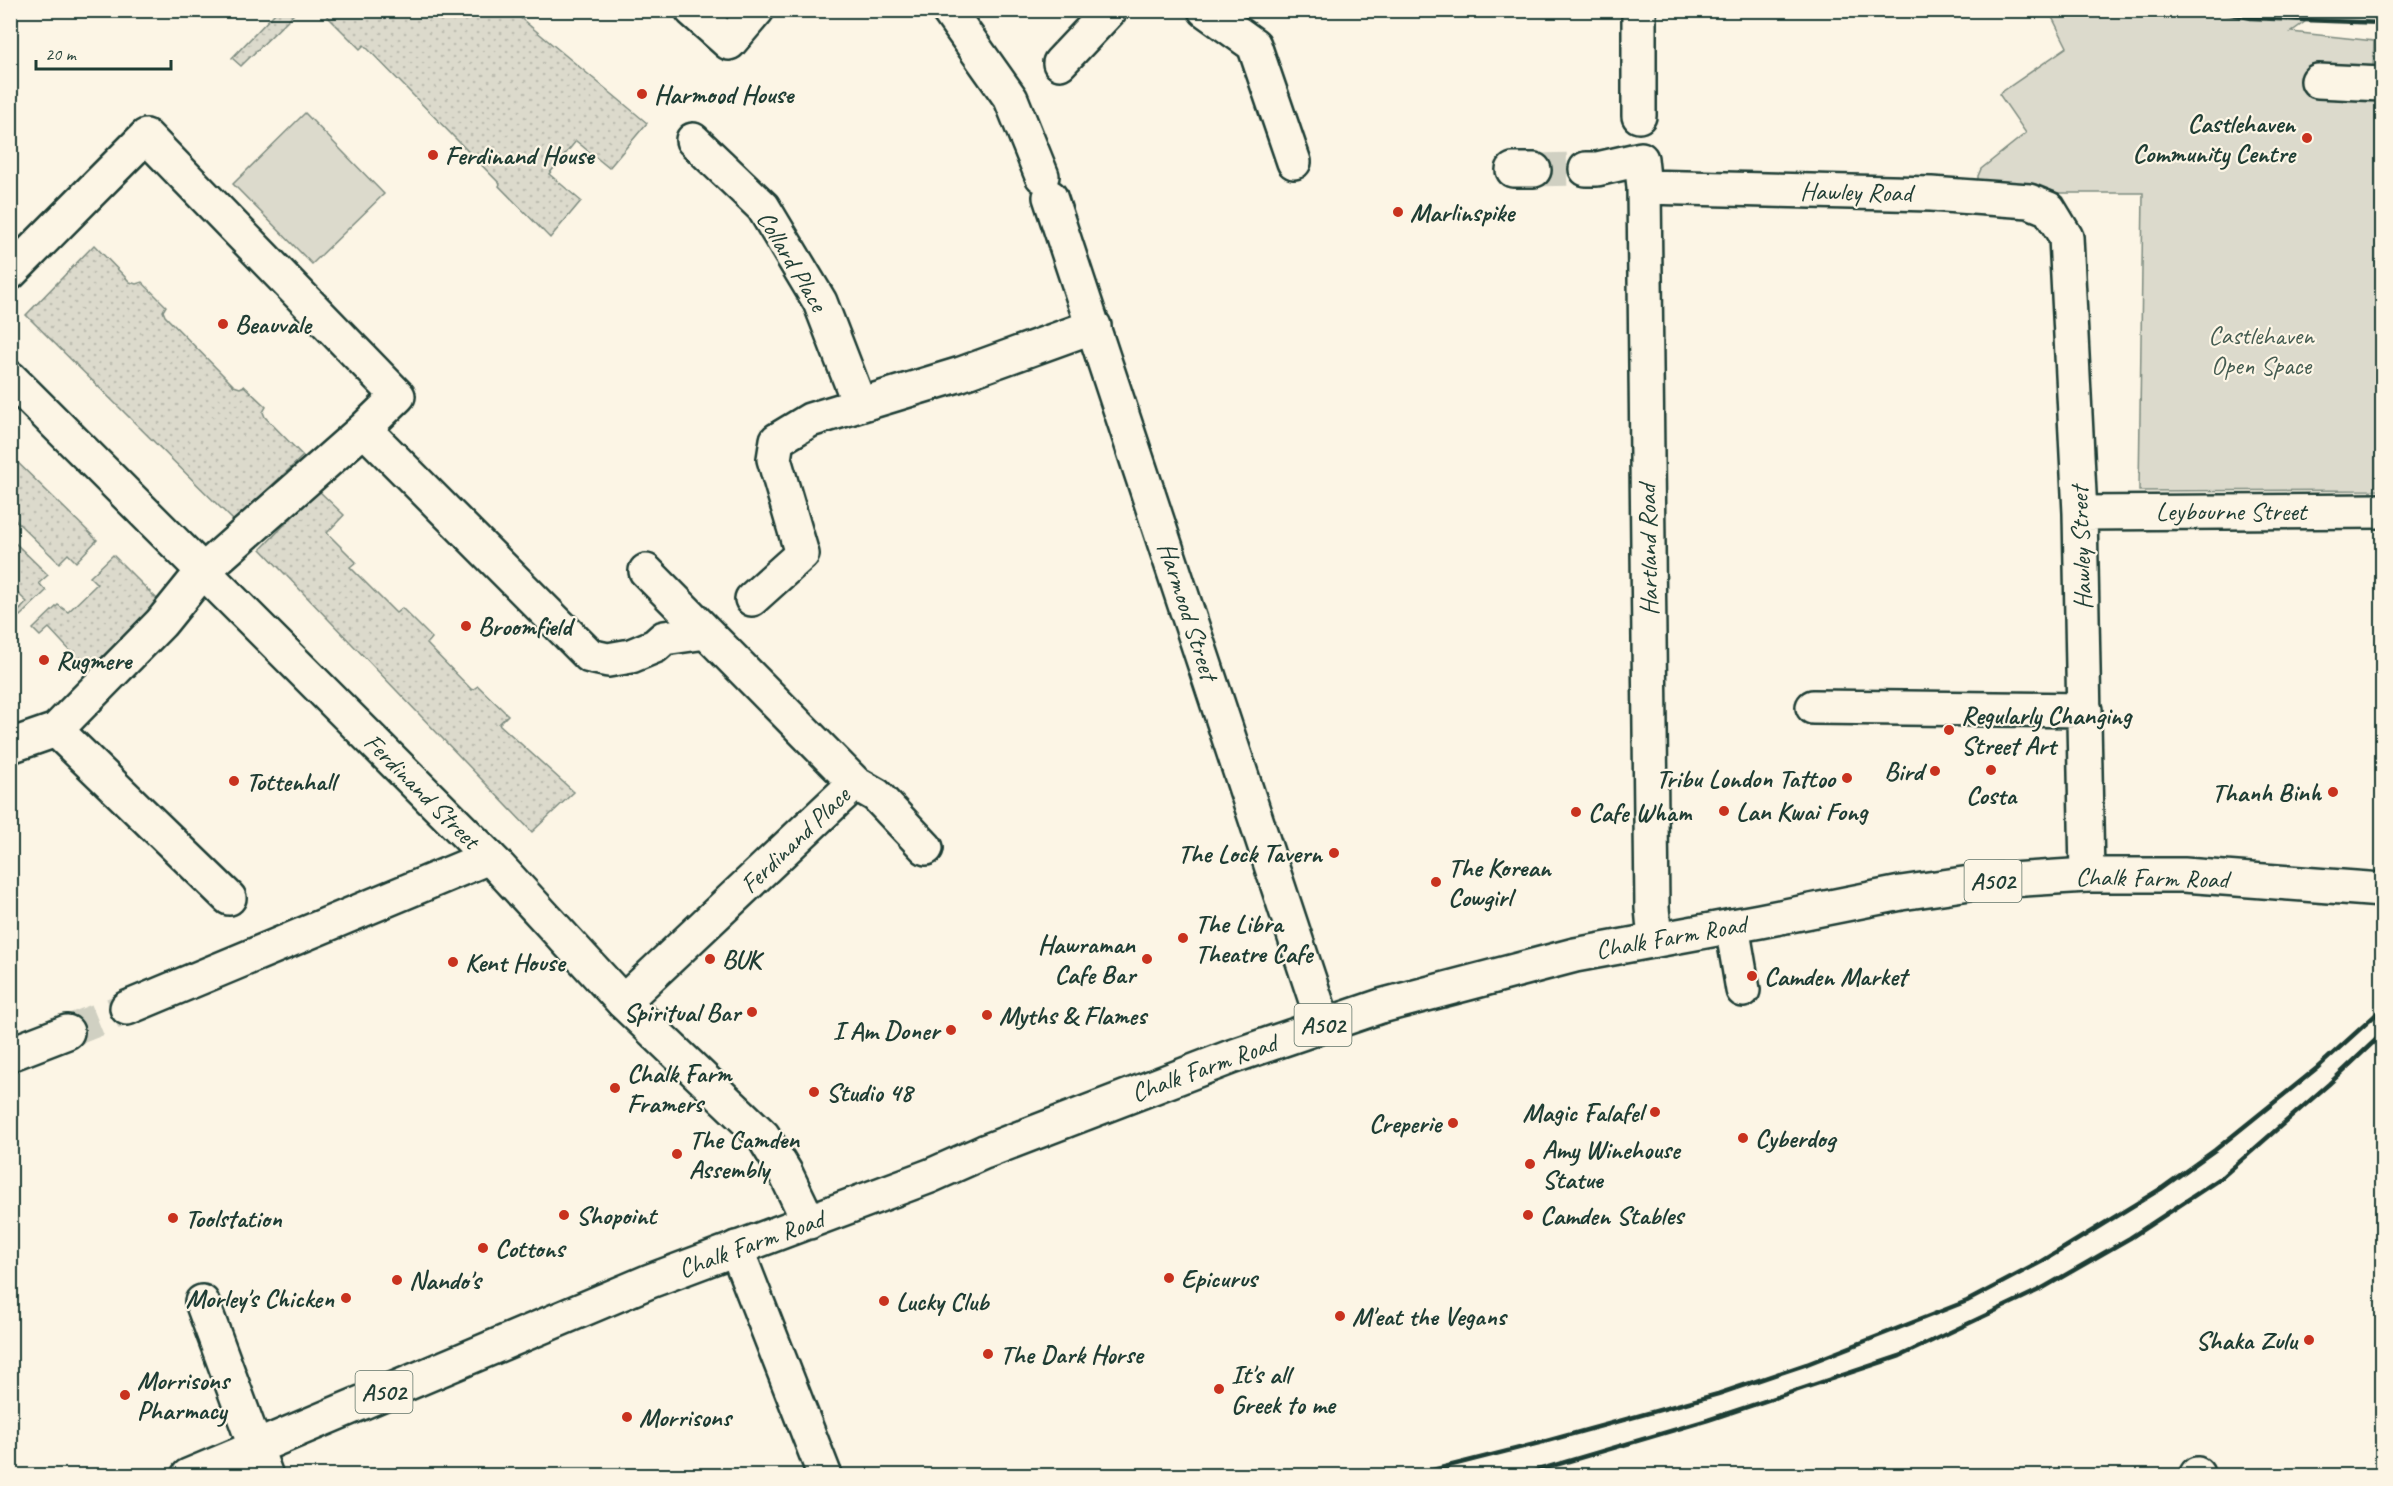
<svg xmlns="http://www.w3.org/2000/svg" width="2393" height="1486" font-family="Caveat,sans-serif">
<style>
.grass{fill:url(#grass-dots);stroke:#7e8c80;stroke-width:1.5}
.park{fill:#dcdacc;stroke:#7e8c80;stroke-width:1.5}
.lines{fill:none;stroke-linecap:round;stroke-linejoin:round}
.minor-tunnel{stroke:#d0d0c2;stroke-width:33;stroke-dasharray:33 16;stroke-linecap:butt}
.minor-casing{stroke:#1f3d34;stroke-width:38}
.major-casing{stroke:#1f3d34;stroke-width:38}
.minor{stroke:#fcf5e5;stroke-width:33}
.major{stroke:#fcf5e5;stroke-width:33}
.rail{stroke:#1f3d34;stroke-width:4.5}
.poi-dot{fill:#c8321e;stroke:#fcf5e5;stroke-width:2}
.labels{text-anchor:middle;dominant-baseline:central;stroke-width:4.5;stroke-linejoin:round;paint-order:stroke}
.shield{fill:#fcf5e5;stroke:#617469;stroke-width:1.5}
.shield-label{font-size:24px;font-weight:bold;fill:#1f3d34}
.poi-label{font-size:26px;font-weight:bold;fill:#1f3d34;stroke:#fcf5e5;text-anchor:start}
.street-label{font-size:26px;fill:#1f3d34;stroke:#fcf5e5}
.park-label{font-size:26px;fill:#455c52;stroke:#fcf5e5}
</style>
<defs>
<pattern id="grass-dots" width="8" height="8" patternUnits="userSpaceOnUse" patternTransform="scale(1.5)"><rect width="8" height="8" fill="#dcdacc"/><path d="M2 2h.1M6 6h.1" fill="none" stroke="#bcbcb0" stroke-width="1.8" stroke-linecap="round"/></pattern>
</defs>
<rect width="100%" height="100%" fill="#fcf5e5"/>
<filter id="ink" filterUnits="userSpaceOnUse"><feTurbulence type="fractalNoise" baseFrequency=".0167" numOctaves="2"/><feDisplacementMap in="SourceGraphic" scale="12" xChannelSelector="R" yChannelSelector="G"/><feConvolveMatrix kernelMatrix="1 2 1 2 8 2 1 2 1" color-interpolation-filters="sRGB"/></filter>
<g filter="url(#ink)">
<path class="grass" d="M278 10 297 11 241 66 232 58Z
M322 11H512L647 123 609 168 576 141 549 174 581 201 550 238 499 186 500 184 364 45 360 49Z
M94 245 130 282 136 284 142 282 166 306 163 311 165 316 234 386 240 388 244 386 266 407 263 412 265 417 303 456 234 521 26 315Z
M10 455 97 540 76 562 68 554 59 563 11 516Z
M318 490 344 515 327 533 356 562 350 567 396 613 402 608 432 638 427 644 472 690 478 686 508 715 499 724 574 792 532 832 261 549Z
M10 538 48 575 39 583 46 591 20 616 17 613 27 602 11 587Z
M113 555 160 602 88 670 49 628 40 636 33 629 58 605 68 612 97 584 90 577Z"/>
<path class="park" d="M2049 11H2320L2291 32 2374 41 2373 69 2382 70V490L2139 491 2143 193H2038L1978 185V176L1981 169 2026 133 1999 94 2067 47Z
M305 113 384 194 312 264 233 184Z"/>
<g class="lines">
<path class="minor-tunnel" d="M1534 170 1586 169
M67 1032 127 1008"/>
<defs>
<path id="minor" d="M692 10 729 43 757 10
M948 10 1011 99 1042 176
M1205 10 1254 45 1294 162
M1060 63 1110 10
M2318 81 2382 84
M1639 116V10
M693 140 763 207 820 302 859 403
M1586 169H1597L1641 159 1644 187 1652 908 1655 940
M1513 170H1534
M1644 187 1931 194 2029 201 2049 209 2066 237 2080 513 2087 875
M1050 197 1324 1025
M10 273 146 136 398 396 364 429 203 571 161 623 56 730 10 746
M364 429 590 656 608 660 631 656 655 646 664 638 706 632
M2080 513 2382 511
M752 599 802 554 774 459 777 440 810 420 961 374 1094 326
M1813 707 2085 710
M56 730 229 898
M855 783 876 795 926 848
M1732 926 1743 990
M623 1002 855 783 646 571
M127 1008 489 857
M10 1054 67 1032
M736 1248 825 1476
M202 1302 266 1476
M2196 1476 2197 1474"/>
<path id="major" d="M10 378 497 865 623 1002 763 1136 785 1172 809 1222
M188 1476 650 1281 930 1176 984 1152 1231 1057 1381 1006 1575 955 1760 921 1901 893 1977 882 2087 875H2184L2382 890"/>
</defs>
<use href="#minor" class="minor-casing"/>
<use href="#major" class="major-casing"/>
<use href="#minor" class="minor"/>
<use href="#major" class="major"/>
<path class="rail" d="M2212 10 2251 18 2382 23
M1409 1476 1543 1442 1718 1394 1807 1364 1967 1301 2041 1262 2162 1188 2215 1150 2317 1068 2382 1009
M1518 1476 1708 1420 1900 1356 2041 1289 2130 1238 2221 1178 2329 1084 2382 1034"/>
</g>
</g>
<g class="poi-dot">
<circle cx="642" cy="94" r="6"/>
<circle cx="2307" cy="138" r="6"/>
<circle cx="433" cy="155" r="6"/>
<circle cx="1398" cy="212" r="6"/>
<circle cx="223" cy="324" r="6"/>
<circle cx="466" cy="626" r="6"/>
<circle cx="44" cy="660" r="6"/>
<circle cx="1949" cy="730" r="6"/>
<circle cx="1991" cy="770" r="6"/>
<circle cx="1935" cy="771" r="6"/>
<circle cx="1847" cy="778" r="6"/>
<circle cx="234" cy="781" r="6"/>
<circle cx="2333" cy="792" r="6"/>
<circle cx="1724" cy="811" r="6"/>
<circle cx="1576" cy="812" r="6"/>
<circle cx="1334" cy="853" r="6"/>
<circle cx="1436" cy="882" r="6"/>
<circle cx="1183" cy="938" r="6"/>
<circle cx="710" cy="959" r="6"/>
<circle cx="1147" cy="959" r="6"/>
<circle cx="453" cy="962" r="6"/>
<circle cx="1752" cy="976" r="6"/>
<circle cx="752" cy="1012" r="6"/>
<circle cx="987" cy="1015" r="6"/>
<circle cx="951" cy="1030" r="6"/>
<circle cx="615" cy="1088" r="6"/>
<circle cx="814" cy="1092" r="6"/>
<circle cx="1655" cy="1112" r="6"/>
<circle cx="1453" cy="1123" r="6"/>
<circle cx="1743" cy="1138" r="6"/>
<circle cx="677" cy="1154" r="6"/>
<circle cx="1530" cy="1164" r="6"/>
<circle cx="564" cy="1215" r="6"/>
<circle cx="1528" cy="1215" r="6"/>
<circle cx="173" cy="1218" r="6"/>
<circle cx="483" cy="1248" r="6"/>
<circle cx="1169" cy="1278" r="6"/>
<circle cx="397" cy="1280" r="6"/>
<circle cx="346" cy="1298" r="6"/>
<circle cx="884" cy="1301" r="6"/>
<circle cx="1340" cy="1316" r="6"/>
<circle cx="2309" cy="1340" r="6"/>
<circle cx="988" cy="1354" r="6"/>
<circle cx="1219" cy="1389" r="6"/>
<circle cx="125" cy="1395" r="6"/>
<circle cx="627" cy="1417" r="6"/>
</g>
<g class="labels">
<g class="shield">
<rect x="1964.5" y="860" width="57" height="42" rx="4.5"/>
<rect x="1294.5" y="1004" width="57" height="42" rx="4.5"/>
<rect x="355.5" y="1371" width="57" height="42" rx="4.5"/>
</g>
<g class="shield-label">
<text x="1993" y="881">A502</text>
<text x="1323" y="1025">A502</text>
<text x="384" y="1392">A502</text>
</g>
<g class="poi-label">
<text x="654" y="94">Harmood House</text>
<text x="2295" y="123" text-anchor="end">Castlehaven<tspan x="2295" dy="30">Community Centre</tspan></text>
<text x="445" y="155">Ferdinand House</text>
<text x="1410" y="212">Marlinspike</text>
<text x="235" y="324">Beauvale</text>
<text x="478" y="626">Broomfield</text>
<text x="56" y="660">Rugmere</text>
<text x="1961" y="715">Regularly Changing<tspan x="1961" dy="30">Street Art</tspan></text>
<text x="1923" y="771" text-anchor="end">Bird</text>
<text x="1835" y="778" text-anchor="end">Tribu London Tattoo</text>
<text x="246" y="781">Tottenhall</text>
<text x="2321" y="792" text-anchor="end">Thanh Binh</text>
<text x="1991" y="795" text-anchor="middle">Costa</text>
<text x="1736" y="811">Lan Kwai Fong</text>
<text x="1588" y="812">Cafe Wham</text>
<text x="1322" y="853" text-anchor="end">The Lock Tavern</text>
<text x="1448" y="867">The Korean<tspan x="1448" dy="30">Cowgirl</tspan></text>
<text x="1195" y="923">The Libra<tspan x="1195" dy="30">Theatre Cafe</tspan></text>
<text x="1135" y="944" text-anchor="end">Hawraman<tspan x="1135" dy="30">Cafe Bar</tspan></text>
<text x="722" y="959">BUK</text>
<text x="465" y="962">Kent House</text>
<text x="1764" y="976">Camden Market</text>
<text x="740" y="1012" text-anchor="end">Spiritual Bar</text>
<text x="999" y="1015">Myths &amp; Flames</text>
<text x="939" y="1030" text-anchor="end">I Am Doner</text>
<text x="627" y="1073">Chalk Farm<tspan x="627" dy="30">Framers</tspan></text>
<text x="826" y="1092">Studio 48</text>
<text x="1643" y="1112" text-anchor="end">Magic Falafel</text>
<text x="1441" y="1123" text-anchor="end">Creperie</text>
<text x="1755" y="1138">Cyberdog</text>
<text x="689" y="1139">The Camden<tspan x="689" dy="30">Assembly</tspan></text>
<text x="1542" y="1149">Amy Winehouse<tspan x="1542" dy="30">Statue</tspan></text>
<text x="576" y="1215">Shopoint</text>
<text x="1540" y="1215">Camden Stables</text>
<text x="185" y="1218">Toolstation</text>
<text x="495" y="1248">Cottons</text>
<text x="1181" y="1278">Epicurus</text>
<text x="409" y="1280">Nando's</text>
<text x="334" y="1298" text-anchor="end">Morley's Chicken</text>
<text x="896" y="1301">Lucky Club</text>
<text x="1352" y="1316">M'eat the Vegans</text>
<text x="2297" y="1340" text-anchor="end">Shaka Zulu</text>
<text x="1000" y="1354">The Dark Horse</text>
<text x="1231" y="1374">It's all<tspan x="1231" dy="30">Greek to me</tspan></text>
<text x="137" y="1380">Morrisons<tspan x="137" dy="30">Pharmacy</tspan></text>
<text x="639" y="1417">Morrisons</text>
</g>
<g class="street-label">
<text transform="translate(1856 192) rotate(1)">Hawley Road</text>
<text transform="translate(792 261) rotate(59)">Collard Place</text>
<text x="2231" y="511">Leybourne Street</text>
<text transform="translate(2081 548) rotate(-92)">Hawley Street</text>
<text transform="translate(1648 550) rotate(-91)">Hartland Road</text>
<text transform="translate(1188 611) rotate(72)">Harmood Street</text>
<text transform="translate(422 791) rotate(45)">Ferdinand Street</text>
<text transform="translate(795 840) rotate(-44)">Ferdinand Place</text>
<text transform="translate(2152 878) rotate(1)">Chalk Farm Road</text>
<text transform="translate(1671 937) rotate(-10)">Chalk Farm Road</text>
<text transform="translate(1204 1068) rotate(-20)">Chalk Farm Road</text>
<text transform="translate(751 1244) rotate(-20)">Chalk Farm Road</text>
</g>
<g class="park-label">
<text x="2261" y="335">Castlehaven<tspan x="2261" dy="30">Open Space</tspan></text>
</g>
</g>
<rect width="2393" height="1486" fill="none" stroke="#fcf5e5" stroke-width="36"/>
<rect x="18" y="18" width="2357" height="1450" fill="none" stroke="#1f3d34" stroke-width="2" filter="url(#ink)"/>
<path d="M36 60v9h135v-9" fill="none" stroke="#1f3d34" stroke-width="3"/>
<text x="45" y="60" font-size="18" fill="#1f3d34" stroke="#fcf5e5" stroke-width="4.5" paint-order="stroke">20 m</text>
</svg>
